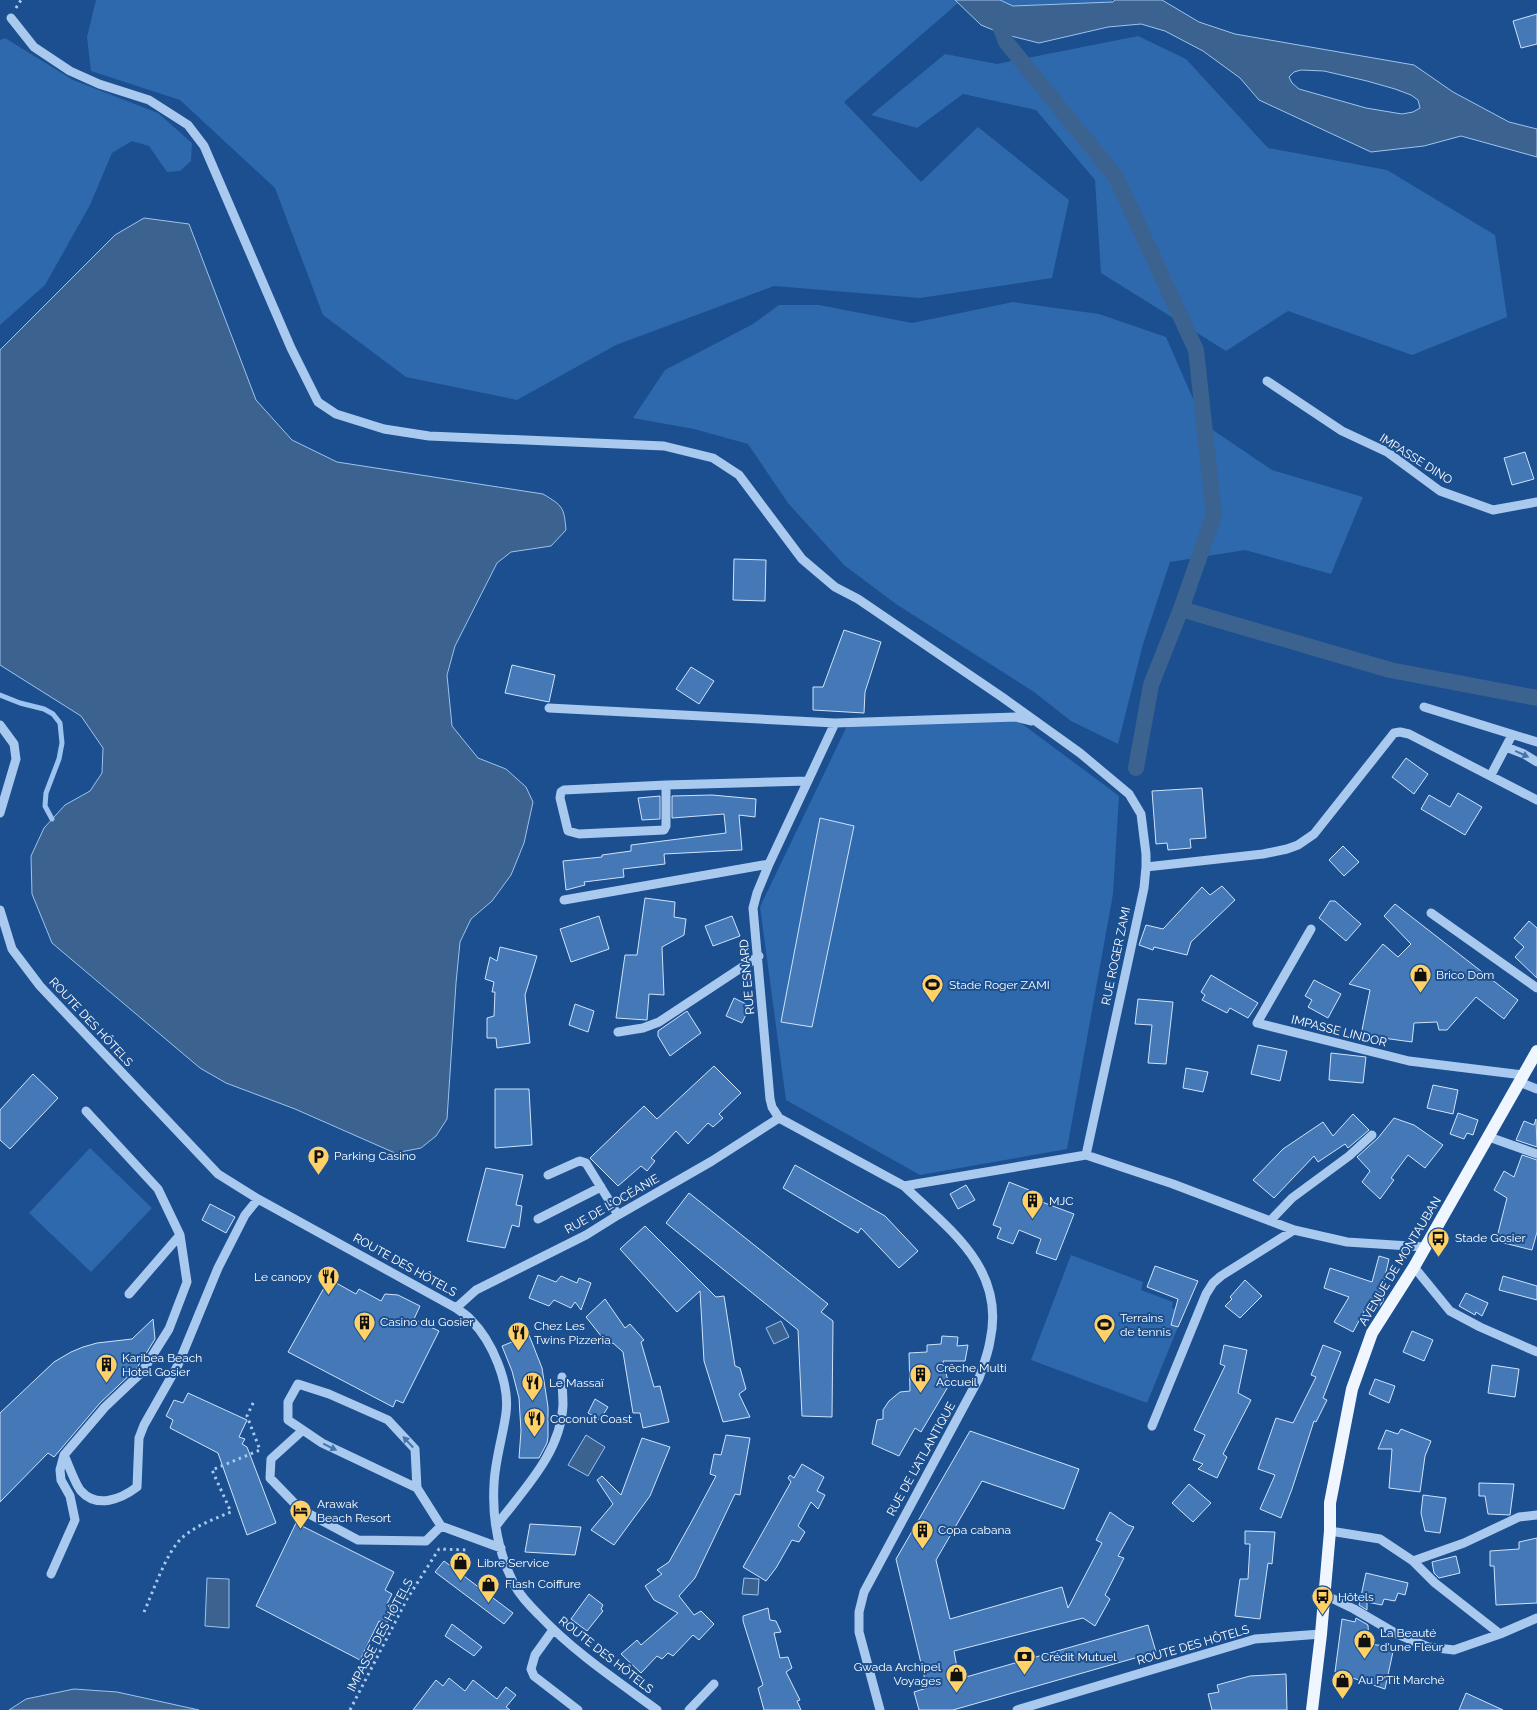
<svg xmlns="http://www.w3.org/2000/svg" width="1537" height="1710" font-family="Raleway,sans-serif">
<style>
.green{fill:#2e69ad}
.water{fill:#3c6290;stroke:#9cc4f0;fill-rule:evenodd}
.lines{fill:none;stroke-linecap:round;stroke-linejoin:round}
.stream{stroke:#9cc4f0;stroke-width:5}
.canal{stroke:#3c6290;stroke-width:16}
.building{fill:#4478b7;stroke:#cfe3fa}
.path{stroke:#a9c9ee;stroke-width:3;stroke-dasharray:2.5 4;stroke-linecap:butt}
.minor{stroke:#a9c9ee;stroke-width:9}
.major{stroke:#f0f6ff;stroke-width:12}
.oneway{fill:#4674ac}
.labels{text-anchor:middle;dominant-baseline:central;stroke-width:4;stroke-linejoin:round;paint-order:stroke}
.street-label{font-size:12px;fill:#fff;stroke:#1b4f8f}
.poi-label{font-size:12px;fill:#fff;stroke:#1b4f8f;text-anchor:start}
</style>
<rect width="100%" height="100%" fill="#1b4f8f"/>
<path class="green" d="M96 0H955L958 3 844 102 921 182 978 127 1069 200 1052 278 920 298 774 286 616 345 517 400 406 377 323 315 275 188 180 100 91 71 87 37Z
M1000 0H1112L1113 2 1013 6Z
M1138 36 1186 59 1268 148 1387 170 1495 235 1507 317 1412 355 1288 311 1226 351 1101 273 1095 180 1036 110 963 94 917 128 871 115 945 54 997 64Z
M5 38 73 80 158 113 192 143 191 161 180 171 167 172 149 146 132 141 112 153 90 205 45 285 0 325V40Z
M1013 302 1099 314 1166 337 1204 424 1272 470 1363 497 1331 574 1245 550 1170 562 1143 644 1118 744 1071 721 1034 692 896 604 844 565 788 503 748 444 694 429 633 418 665 370 753 324 779 305H819L912 323Z
M1017 720 1119 796 1113 894 1067 1149 920 1175 786 1100 760 907 847 726Z
M90 1148 152 1208 91 1272 29 1213Z
M1071 1255 1143 1282 1141 1290 1173 1302 1172 1308 1184 1312 1147 1403 1031 1360Z"/>
<path class="water" d="M955 0H1000L1013 6 1113 2 1115 0H1162L1199 22 1235 34 1414 65 1453 92 1509 122 1537 129V157L1461 136 1424 146 1371 152 1259 100 1240 78 1203 51 1165 31 1141 24 1108 27 1039 43 1003 34 981 25ZM1301 70 1324 71 1367 81 1395 89 1411 95 1418 100 1420 108 1413 112 1402 114 1366 108 1299 89 1292 83 1289 77 1294 72Z
M144 218 189 224 256 400 292 440 337 462 543 494C563 506 564 507 566 530L551 546 511 552 497 563 455 646 447 675 452 726 478 758 506 769 526 787 533 802 524 843 511 875 492 901 471 919 460 942 456 983 447 1119 436 1136 421 1148 395 1153 295 1109 226 1083 200 1068 52 943 32 894 31 856 44 828 65 805 90 791 102 773 103 748 81 716 0 665V350L115 235Z
M781 1321 789 1337 774 1344 766 1328Z
M586 1435 605 1447 588 1476 568 1465Z
M207 1578 229 1579V1628L205 1626Z
M744 1578 759 1579 758 1595 742 1594Z
M74 1689 117 1692 199 1710H9L26 1699Z"/>
<g class="lines">
<path class="stream" d="M0 695 20 703 44 709 53 714 60 723 62 743 59 759 46 793 45 806 52 819"/>
<path class="canal" d="M998 21 1006 42 1116 177 1196 350 1214 515 1181 609 1151 685 1136 768
M1181 609 1390 670 1537 698"/>
</g>
<path class="building" d="M1537 14V44L1521 48 1513 21Z
M1525 452 1534 479 1512 485 1504 458Z
M734 559 766 560 765 601 733 600Z
M844 630 881 642 865 692 864 713 813 710V687H823Z
M512 665 555 675 549 702 505 693Z
M691 667 714 681 699 704 676 689Z
M1406 758 1428 774 1414 794 1392 777Z
M1202 788 1206 838 1190 839 1191 848 1168 850 1167 843 1156 844 1152 791Z
M1458 793 1482 807 1465 835 1421 809 1429 795 1450 807Z
M712 795 756 799 755 817 739 815 742 850 664 854 665 864 623 869 624 877 584 882 585 885 566 890 563 861 602 857V855L631 851V845L726 833 724 814 672 818V796Z
M660 796V819L642 820 638 798Z
M820 818 854 826 812 1027 781 1022Z
M1343 846 1359 862 1344 876 1329 860Z
M1222 886 1235 900 1191 942 1187 955 1154 947 1153 950 1139 945 1146 925 1163 929 1202 887 1210 895Z
M645 898 675 902 674 917 686 919 684 935 662 947 664 995 649 994 647 1020 616 1018 625 955H637Z
M1330 901H1335L1361 924 1346 941 1319 918Z
M1395 904 1518 1000 1504 1019 1476 997 1447 1030H1439L1437 1022 1414 1023 1412 1042 1361 1035 1370 990 1349 984 1383 944 1398 957 1411 944 1384 916Z
M599 916 609 949 571 962 560 929Z
M732 916 740 936 713 946 705 926Z
M1529 921 1537 928V978L1515 957 1524 947 1514 938Z
M500 947 537 956 525 995 530 1043 497 1048 496 1038H487V1018L494 1016 495 992H492L494 982 485 979 490 957 497 961Z
M1211 975 1258 1003 1248 1018 1230 1008 1227 1013 1202 1000 1205 995 1201 992Z
M1314 980 1341 994 1328 1018 1308 1007 1312 1000 1305 996Z
M734 998 750 1006 742 1023 726 1016Z
M1138 999 1173 1002 1166 1064 1148 1063 1152 1025 1135 1024Z
M575 1004 594 1011 588 1032 569 1025Z
M687 1011 701 1033 670 1056 658 1036V1031Z
M1258 1045 1287 1051 1280 1081 1251 1074Z
M1331 1053 1366 1057 1363 1083 1329 1080Z
M714 1066 741 1093 719 1114 723 1118 713 1127 708 1123 688 1144 676 1131 651 1158 655 1161 647 1171 641 1166 618 1186 590 1158 644 1106 657 1119Z
M1186 1068 1208 1072 1203 1092 1183 1088Z
M33 1074 58 1098 10 1149 0 1140V1110Z
M1433 1085 1458 1090 1453 1114 1427 1108Z
M495 1089H529L532 1145 495 1148Z
M1458 1113 1478 1120 1473 1135 1467 1133 1464 1139 1450 1134Z
M1353 1114 1369 1130 1348 1148 1345 1144 1318 1162 1314 1156 1274 1198 1253 1180 1283 1149 1323 1122 1333 1136Z
M1394 1118 1414 1125 1443 1145 1425 1168 1408 1155 1391 1178 1394 1180 1380 1199 1362 1182 1370 1171 1357 1157 1378 1138Z
M1536 1119 1537 1147 1516 1140 1524 1121 1534 1125Z
M1522 1155 1537 1160V1232L1532 1250 1496 1241 1507 1198 1494 1190 1504 1171 1514 1177Z
M795 1165 885 1216 918 1251 899 1268 861 1228 858 1233 783 1188Z
M486 1168 523 1175 516 1205 522 1206 519 1227 512 1225 505 1248 467 1241Z
M1009 1182 1029 1190V1192L1043 1198 1042 1202 1074 1214 1056 1260 1036 1253 1041 1239 1019 1230 1013 1244 997 1238 1001 1228 993 1225Z
M966 1185 975 1200 958 1209 950 1194Z
M689 1193 828 1304 821 1312 833 1321 832 1417 802 1416 798 1330 666 1223Z
M210 1204 235 1217 226 1233 202 1220Z
M645 1226 716 1297 724 1296 735 1366 740 1368 746 1389 739 1394 750 1417 723 1422 704 1361 700 1291 677 1312 620 1249Z
M1379 1256 1389 1259 1383 1285 1386 1286 1383 1301 1379 1307 1368 1304 1353 1332 1334 1322 1349 1297 1324 1288 1330 1268 1372 1282Z
M1155 1266 1198 1281 1178 1327 1171 1325 1178 1299 1147 1287Z
M538 1275 556 1282 561 1276 577 1283 579 1278 591 1283 581 1310 575 1302 571 1308 554 1300 549 1306 529 1298Z
M1503 1276 1537 1286V1300L1499 1290Z
M329 1279 356 1294 359 1289 381 1301 385 1294 398 1295 420 1306 414 1319 439 1331 403 1403 396 1400 393 1407 288 1352Z
M1245 1280 1262 1296 1240 1318 1225 1306 1232 1299 1230 1297Z
M1466 1293 1488 1303 1482 1316 1476 1312 1475 1315 1459 1306Z
M605 1299 625 1328 630 1324 644 1340 641 1342 654 1387 660 1386 669 1422 643 1428 640 1413H633L623 1352 613 1343 609 1346 586 1317Z
M153 1319 155 1339 137 1368 100 1403 54 1457 48 1453 0 1502V1413L54 1362 71 1352 83 1347 97 1343 132 1339Z
M1412 1331 1433 1340 1424 1361 1403 1352Z
M529 1335 542 1368 548 1407V1437L547 1443 539 1458H519L521 1431 519 1398 512 1371 502 1346Z
M942 1336 958 1337 957 1346 968 1345 965 1361H943L949 1385 921 1432 915 1428 899 1456 872 1444 877 1420 883 1419V1410L889 1401 900 1392 910 1391 909 1353 927 1352V1345L941 1344Z
M1224 1345 1247 1350 1238 1393 1251 1400 1223 1454 1227 1457 1217 1478 1198 1469 1203 1464 1193 1460 1205 1435 1194 1430 1225 1366 1220 1364Z
M1323 1345 1341 1352 1323 1398 1327 1400 1316 1422 1314 1421 1292 1489 1281 1518 1260 1509 1275 1475 1258 1469 1276 1418 1293 1423 1316 1377 1311 1375Z
M1492 1365 1519 1369 1515 1397 1488 1393Z
M1375 1379 1395 1386 1389 1403 1369 1394Z
M188 1393 247 1420 239 1437 245 1439 242 1444 247 1447 276 1523 247 1535 218 1453 170 1428 173 1420 166 1416 174 1400 183 1403Z
M595 1399 608 1407 600 1420 588 1413Z
M1401 1429 1431 1441 1425 1456 1420 1492 1389 1488 1392 1449H1378L1386 1430 1398 1434Z
M970 1431 1079 1469 1064 1509 982 1481 936 1560 950 1619 1062 1587 1068 1608 1102 1543 1096 1540 1110 1512 1128 1525 1134 1527 1118 1556 1124 1558 1105 1595 1110 1599 1095 1626 1083 1618 954 1651 959 1679 1148 1625 1156 1652 953 1710H919L914 1692 927 1688 896 1559Z
M726 1435 750 1438 740 1495 735 1494 695 1578 679 1596 694 1615 701 1611 714 1624 699 1640 693 1635 673 1656 668 1653 662 1659 657 1656 641 1673 621 1654 637 1640 641 1645 678 1613 654 1600 645 1586 662 1574 657 1570 669 1562 693 1519 716 1476 710 1474 714 1454 721 1455Z
M642 1438 670 1447 650 1496 614 1545 591 1530 613 1504 597 1480 602 1476 621 1495Z
M802 1464 824 1477 817 1491 825 1495 818 1509 811 1502 798 1526 805 1532 799 1542 792 1540 776 1568 766 1581 743 1567 791 1482 788 1478 790 1475 794 1478Z
M1479 1483 1514 1484 1510 1515 1488 1514 1485 1496H1479Z
M1189 1484 1211 1503 1193 1522 1172 1503Z
M1423 1495 1446 1498 1440 1533 1425 1531 1421 1513Z
M296 1523 394 1572 385 1590 392 1594 387 1604 394 1608 386 1624 379 1621 360 1660 256 1606Z
M530 1524 581 1527 575 1555 525 1552Z
M1245 1531 1275 1532 1272 1564 1268 1563 1260 1619 1235 1616 1240 1579H1248L1250 1544H1245Z
M1537 1538V1603L1496 1605 1494 1566H1490V1551L1519 1549V1542Z
M1456 1556 1460 1573 1439 1578 1434 1573 1432 1562Z
M444 1561 513 1613 504 1624 435 1572Z
M1366 1573 1408 1583 1405 1595 1398 1593 1395 1601 1384 1599 1382 1605 1367 1602V1610L1359 1605Z
M589 1594 603 1605 601 1609 603 1611 587 1631 571 1619Z
M768 1608 770 1620 776 1621 781 1632 774 1633 780 1658 788 1657 792 1668 786 1672 800 1700 797 1701 801 1710H764L758 1688 763 1685 743 1621V1616Z
M1356 1618 1368 1625 1369 1644 1394 1647 1385 1689 1335 1672 1342 1619 1355 1622Z
M452 1624 482 1647 474 1656 445 1636Z
M1286 1674 1287 1710H1212L1208 1694 1219 1692 1217 1685 1250 1676Z
M449 1678 465 1691 473 1680 497 1699 506 1687 516 1695 506 1707 510 1710H413L436 1680 443 1686Z
M1466 1693 1503 1710H1459Z"/>
<g class="lines">
<path class="path" d="M16 8 21 0
M144 1612C153 1592 167 1550 183 1537 197 1525 214 1519 231 1512L212 1470 260 1450 247 1416 254 1401
M350 1710 407 1599 439 1549 468 1550"/>
<path class="minor" d="M11 18 34 47 70 71 99 84 149 100 188 125 204 146 291 348 318 402 336 414 384 429 429 436 664 446 713 458 739 475 802 559 835 587 858 599 1002 697 1080 753 1129 794 1141 814 1146 854V867
M1267 381 1342 431 1387 452 1440 491 1493 510 1537 502
M1424 707 1537 742
M549 708 835 723
M1031 721 1016 717 835 723 769 864 757 893 753 908 770 1099 772 1107 779 1118 904 1186 1086 1155
M0 725 14 744 16 759 0 813
M1506 747 1524 754 1537 762
M1491 775 1512 735
M666 785V826L664 830 579 834 568 831 560 798 561 792 564 790 666 785 807 781
M564 900 769 864
M0 910 12 949 40 986 218 1174 258 1199 456 1308C461 1312 467 1315 471 1320 492 1341 510 1383 506 1413 503 1436 495 1460 494 1484 492 1519 499 1555 515 1586 521 1597 531 1607 539 1615 574 1652 616 1680 657 1710
M1431 913 1537 988
M1311 929 1257 1023 1409 1061 1523 1075
M618 1032 643 1028 659 1022 759 956
M1519 1082 1537 1089
M1489 1137 1537 1154
M548 1175 577 1162 580 1161 586 1163 618 1215
M538 1219 601 1187
M1270 1221 1292 1198 1349 1156 1372 1135
M1425 1247 1347 1242 1294 1230 1173 1184 1086 1155 1144 888 1146 867 1263 854 1287 849 1298 845 1314 834 1394 733 1400 732 1409 734 1537 800
M1414 1267 1450 1311 1480 1327 1537 1352
M129 1294 180 1235
M456 1308 476 1290 586 1235 618 1215 712 1161 779 1118
M1152 1426 1206 1294 1213 1283 1221 1276 1294 1230
M303 1430 271 1459 270 1478 300 1509 358 1540 426 1541 441 1526
M64 1455C68 1463 75 1484 81 1491 97 1509 121 1499 137 1487L139 1438 144 1425 178 1365 218 1268 245 1215 258 1199
M417 1488 322 1443 288 1420V1402L298 1384 329 1394 388 1420 415 1449 417 1488 441 1526 501 1548
M496 1526C523 1490 561 1453 563 1405 563 1396 562 1386 562 1377
M1330 1531 1380 1539 1413 1561 1435 1583 1500 1634
M1413 1561 1464 1543 1519 1517 1537 1515
M51 1574 75 1520 70 1496 61 1480 60 1470 64 1455 105 1407 142 1372 169 1329 187 1282 180 1235 158 1189 86 1111
M1323 1594 1354 1609 1395 1633 1428 1647 1454 1650 1500 1634 1537 1618
M553 1630 535 1655 531 1669 534 1676 578 1710
M689 1710 714 1684
M880 1710 859 1632V1612L864 1592 979 1378C983 1366 988 1354 990 1341 1006 1269 950 1230 904 1186
M1017 1710 1255 1639 1321 1634"/>
<path class="major" d="M1312 1710 1321 1634 1330 1531V1503L1352 1389 1372 1333 1414 1267 1537 1051"/>
</g>
<defs><path id="oneway-solid" d="M-6-.8H1V-3.2L6.5 0L1 3.2V.8H-6Z" transform="scale(1.25)"/></defs>
<g class="oneway">
<use href="#oneway-solid" transform="translate(1522 754) rotate(25)"/>
<use href="#oneway-solid" transform="translate(408 1442) rotate(-133)"/>
<use href="#oneway-solid" transform="translate(330 1447) rotate(26)"/>
</g>
<defs>
<symbol id="shop-pin" viewBox="-11 -11 22 30"><path d="M0 17L-7.5 6A9.5 9.5 0 1 1 7.5 6Z" fill="#ffd166" stroke="#1b4f8f"/><path d="M-5-2.5h2.3a2.7 3.5 0 0 1 5.4 0H5L5.5 6h-11ZM-1.5-2.5h3a1.5 2.3 0 0 0-3 0Z" fill="#111"/></symbol>
<symbol id="stadium-pin" viewBox="-11 -11 22 30"><path d="M0 17L-7.5 6A9.5 9.5 0 1 1 7.5 6Z" fill="#ffd166" stroke="#1b4f8f"/><path d="M0-5a6.5 5 0 1 0 0 10a6.5 5 0 1 0 0-10ZM-3.5-1.8h7v3.6h-7Z" fill="#111"/></symbol>
<symbol id="parking-pin" viewBox="-11 -11 22 30"><path d="M0 17L-7.5 6A9.5 9.5 0 1 1 7.5 6Z" fill="#ffd166" stroke="#1b4f8f"/><path d="M-3.5-5.5H1a3.5 3.5 0 0 1 0 7H-1V5.5H-3.5ZM-1-3.4V-.6H.8a1.4 1.4 0 0 0 0-2.8Z" fill="#111"/></symbol>
<symbol id="building-pin" viewBox="-11 -11 22 30"><path d="M0 17L-7.5 6A9.5 9.5 0 1 1 7.5 6Z" fill="#ffd166" stroke="#1b4f8f"/><path d="M-4-6H4V6H1V3H-1V6H-4ZM-2.5-4.3h1.7v1.8h-1.7ZM.8-4.3h1.7v1.8H.8ZM-2.5-1h1.7V.8h-1.7ZM.8-1h1.7V.8H.8Z" fill="#111"/></symbol>
<symbol id="bus-pin" viewBox="-11 -11 22 30"><path d="M0 17L-7.5 6A9.5 9.5 0 1 1 7.5 6Z" fill="#ffd166" stroke="#1b4f8f"/><path d="M-5-6H5V4H4V6H2V4H-2V6H-4V4H-5ZM-3.5-4V0h7V-4ZM-3.5 1.2v1.5H-2V1.2ZM2 1.2v1.5H3.5V1.2Z" fill="#111"/></symbol>
<symbol id="restaurant-pin" viewBox="-11 -11 22 30"><path d="M0 17L-7.5 6A9.5 9.5 0 1 1 7.5 6Z" fill="#ffd166" stroke="#1b4f8f"/><path d="M-5-6h1v4h1v-4h1v4h1v-4h1v5L-1.5 .5V6h-2V.5L-5-1ZM5-6V6H3V1.5H1.5Q1.5-4 5-6Z" fill="#111"/></symbol>
<symbol id="hotel-pin" viewBox="-11 -11 22 30"><path d="M0 17L-7.5 6A9.5 9.5 0 1 1 7.5 6Z" fill="#ffd166" stroke="#1b4f8f"/><path d="M-6-4.5h1.5V1H6V5H4.5V3h-9V5H-6ZM-4 0a1.8 1.8 0 1 1 3.6 0ZM.5 0V-2.5h3Q6-2.5 6 0Z" fill="#111"/></symbol>
<symbol id="bank-pin" viewBox="-11 -11 22 30"><path d="M0 17L-7.5 6A9.5 9.5 0 1 1 7.5 6Z" fill="#ffd166" stroke="#1b4f8f"/><path d="M-6-4H6V4H-6ZM0-2.3a2.3 2.3 0 1 0 0 4.6a2.3 2.3 0 1 0 0-4.6Z" fill="#111"/></symbol>
</defs>
<g fill-rule="evenodd">
<use href="#shop-pin" x="1408" y="962" width="25" height="34"/>
<use href="#stadium-pin" x="920" y="972" width="25" height="34"/>
<use href="#parking-pin" x="306" y="1144" width="25" height="34"/>
<use href="#building-pin" x="1020" y="1188" width="25" height="34"/>
<use href="#bus-pin" x="1426" y="1226" width="25" height="34"/>
<use href="#restaurant-pin" x="316" y="1264" width="25" height="34"/>
<use href="#building-pin" x="352" y="1310" width="25" height="34"/>
<use href="#stadium-pin" x="1092" y="1312" width="25" height="34"/>
<use href="#restaurant-pin" x="506" y="1320" width="25" height="34"/>
<use href="#building-pin" x="94" y="1352" width="25" height="34"/>
<use href="#building-pin" x="908" y="1362" width="25" height="34"/>
<use href="#restaurant-pin" x="520" y="1370" width="25" height="34"/>
<use href="#restaurant-pin" x="522" y="1406" width="25" height="34"/>
<use href="#hotel-pin" x="288" y="1498" width="25" height="34"/>
<use href="#building-pin" x="910" y="1518" width="25" height="34"/>
<use href="#shop-pin" x="448" y="1550" width="25" height="34"/>
<use href="#shop-pin" x="476" y="1572" width="25" height="34"/>
<use href="#bus-pin" x="1310" y="1584" width="25" height="34"/>
<use href="#shop-pin" x="1352" y="1628" width="25" height="34"/>
<use href="#bank-pin" x="1012" y="1644" width="25" height="34"/>
<use href="#shop-pin" x="944" y="1662" width="25" height="34"/>
<use href="#shop-pin" x="1330" y="1668" width="25" height="34"/>
</g>
<g class="labels">
<g class="street-label">
<text transform="translate(1416 459) rotate(32)">IMPASSE DINO</text>
<text transform="translate(1116 956) rotate(-78)">RUE ROGER ZAMI</text>
<text transform="translate(747 977) rotate(-95)">RUE ESNARD</text>
<text transform="translate(91 1022) rotate(47)">ROUTE DES HÔTELS</text>
<text transform="translate(1339 1031) rotate(14)">IMPASSE LINDOR</text>
<text transform="translate(612 1204) rotate(-30)">RUE DE L'OCÉANIE</text>
<text transform="translate(1400 1261) rotate(-59)">AVENUE DE MONTAUBAN</text>
<text transform="translate(405 1265) rotate(29)">ROUTE DES HÔTELS</text>
<text transform="translate(921 1459) rotate(-61)">RUE DE L'ATLANTIQUE</text>
<text transform="translate(380 1635) rotate(-62)">IMPASSE DES HÔTELS</text>
<text transform="translate(1193 1645) rotate(-16)">ROUTE DES HÔTELS</text>
<text transform="translate(606 1655) rotate(38)">ROUTE DES HÔTELS</text>
</g>
<g class="poi-label">
<text x="1436" y="975">Brico Dom</text>
<text x="949" y="985">Stade Roger ZAMI</text>
<text x="334" y="1156">Parking Casino</text>
<text x="1049" y="1201">MJC</text>
<text x="1455" y="1238">Stade Gosier</text>
<text x="312" y="1277" text-anchor="end">Le canopy</text>
<text x="1120" y="1318">Terrains<tspan x="1120" dy="14">de tennis</tspan></text>
<text x="380" y="1322">Casino du Gosier</text>
<text x="534" y="1326">Chez Les<tspan x="534" dy="14">Twins Pizzeria</tspan></text>
<text x="122" y="1358">Karibea Beach<tspan x="122" dy="14">Hotel Gosier</tspan></text>
<text x="936" y="1368">Crêche Multi<tspan x="936" dy="14">Accueil</tspan></text>
<text x="549" y="1383">Le Massaï</text>
<text x="550" y="1419">Coconut Coast</text>
<text x="317" y="1504">Arawak<tspan x="317" dy="14">Beach Resort</tspan></text>
<text x="938" y="1530">Copa cabana</text>
<text x="477" y="1563">Libre Service</text>
<text x="505" y="1584">Flash Coiffure</text>
<text x="1338" y="1597">Hôtels</text>
<text x="1380" y="1633">La Beauté<tspan x="1380" dy="14">d'une Fleur</tspan></text>
<text x="1041" y="1657">Crédit Mutuel</text>
<text x="941" y="1667" text-anchor="end">Gwada Archipel<tspan x="941" dy="14">Voyages</tspan></text>
<text x="1358" y="1680">Au P'Tit Marché</text>
</g>
</g>
</svg>
